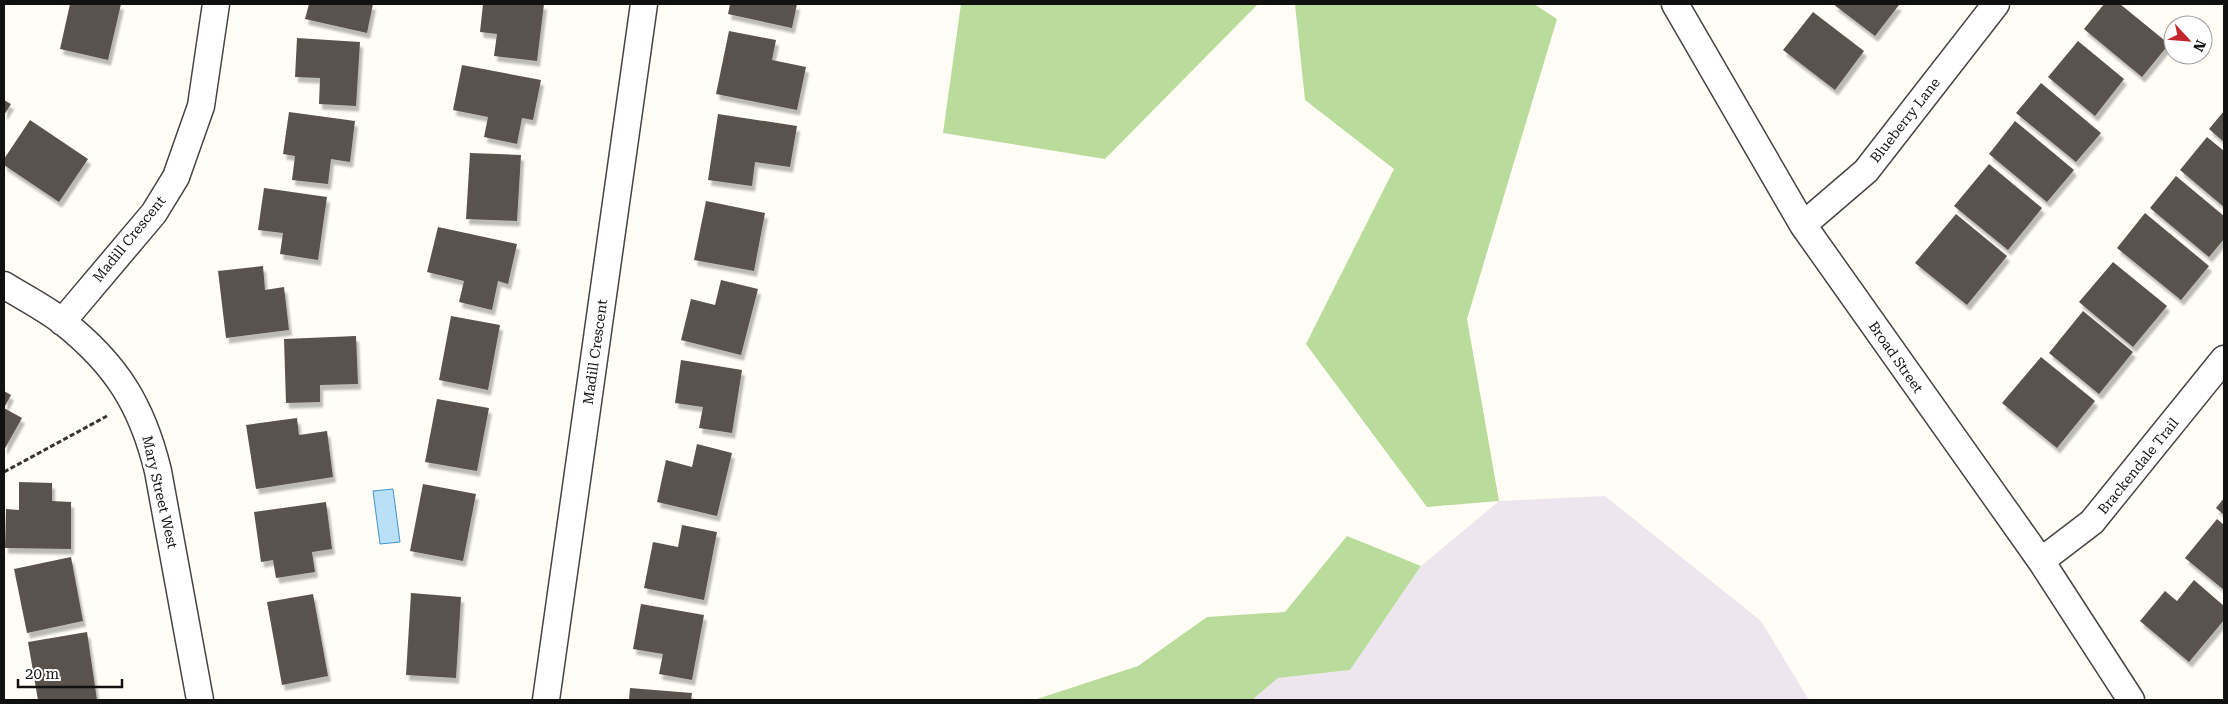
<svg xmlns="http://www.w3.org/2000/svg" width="2228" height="704" font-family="'Roboto Serif',serif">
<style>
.industrial{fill:#eee6ef}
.forest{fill:#b9dc9c}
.water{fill:#b9e0f7;stroke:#3f96cf}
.building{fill:#5a524d;filter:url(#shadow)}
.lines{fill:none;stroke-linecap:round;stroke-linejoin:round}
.street-casing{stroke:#444;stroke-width:29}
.path{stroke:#333;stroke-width:3;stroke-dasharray:5 2.5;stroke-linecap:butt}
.street{stroke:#fff;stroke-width:26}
.labels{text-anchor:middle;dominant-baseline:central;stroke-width:5;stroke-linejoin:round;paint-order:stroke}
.street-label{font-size:14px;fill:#111;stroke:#fff}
</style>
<defs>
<filter id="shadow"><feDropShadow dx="3" dy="5.5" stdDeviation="1" flood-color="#0004"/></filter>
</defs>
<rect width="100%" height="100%" fill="#fffdf5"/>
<path class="industrial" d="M1605 496 1761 621 1809 700H1252L1278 678 1350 670 1421 566 1499 501Z"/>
<path class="forest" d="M961 4H1258L1105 159 943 133Z
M1295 4H1534L1557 19 1467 319 1499 501 1427 507 1306 344 1394 169 1305 100Z
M1347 536 1421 566 1350 670 1278 678 1252 700H1034L1138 666 1207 617 1285 612Z"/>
<path class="water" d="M393 489 400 542 380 544 373 491Z"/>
<path class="building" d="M70 4H121L108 60 60 49Z
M309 4H373L367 33 305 19Z
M483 4H544L537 61 494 56 497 34 480 32Z
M730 4H797L792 28 728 14Z
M1833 4H1896L1899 5 1875 36Z
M2104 4H2120L2169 44 2142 77 2084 29Z
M1813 12 1864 51 1835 90 1783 50Z
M729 31 776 40 772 60 806 67 797 110 716 94Z
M297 38 360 42 356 106 319 104 320 78 295 77Z
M2078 41 2124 79 2095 116 2048 77Z
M462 65 541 80 533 120 522 118 517 144 484 137 488 117 453 110Z
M2041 83 2101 133 2076 162 2016 113Z
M4 100 11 104 4 115Z
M2224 111V142L2209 129Z
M289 112 355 121 350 162 331 159 328 184 292 180 295 156 283 154Z
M718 114 797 126 790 167 755 162 752 186 708 180Z
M30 120 88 159 59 202 4 165V159Z
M2015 121 2074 170 2047 202 1989 154Z
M2207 137 2224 151V207L2180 170Z
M470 153 521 155 517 221 466 219Z
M1989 164 2042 208 2008 250 1954 206Z
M2176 176 2224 216V239L2209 257 2150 208Z
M264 188 327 197 318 260 280 254 283 233 258 230Z
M706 201 765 213 754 271 694 260Z
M2145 213 2209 266 2181 300 2117 248Z
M1956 214 2007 256 1967 305 1915 263Z
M438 227 517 244 508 284 498 281 492 310 459 302 464 281 427 272Z
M2113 262 2167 306 2133 347 2079 302Z
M263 266 265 290 284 287 289 330 226 338 218 271Z
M721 280 758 289 741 355 681 340 691 299 715 305Z
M2083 311 2133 352 2099 394 2049 353Z
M451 316 500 325 488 390 439 380Z
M356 336 358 384 320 385V402L286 403 284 339Z
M2041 357 2095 401 2057 448 2002 403Z
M681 360 742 370 732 433 699 428 703 407 675 403Z
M4 391 11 395 4 408 22 418 4 450Z
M437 399 489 408 477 471 425 462Z
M297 418 299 435 327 431 333 477 256 489 246 425Z
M697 444 732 453 717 516 657 502 666 460 692 467Z
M19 482 52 483V501L71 502V549L5 548 6 509 19 510Z
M423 484 476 494 463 561 410 551Z
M2224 498V515L2216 508Z
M326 502 332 549 312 552 315 572 276 578 273 560 261 562 254 512Z
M2217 519 2224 525V590L2185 558Z
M682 525 717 532 704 600 644 588 653 542 678 547Z
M71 557 83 621 27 633 14 569Z
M2194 580 2224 606V620L2189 662 2140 621 2165 591 2177 601Z
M411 593 461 597 456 678 406 675Z
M313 594 328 676 282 685 267 602Z
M641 604 704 615 692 680 659 674 663 654 633 649Z
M87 632 97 700H38L28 642Z
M630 688 692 693 691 700H629Z"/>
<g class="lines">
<defs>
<path id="street" d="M1675 4 1803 225 2041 561 2131 700
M1803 225 1866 171 1996 4
M4 285C23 297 45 308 63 322 116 364 142 405 158 471L200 700
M62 322 154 213 176 177 201 106 216 4
M2041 561 2092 522 2224 359
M546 700 644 4"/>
</defs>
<use href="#street" class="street-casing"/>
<path class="path" d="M4 472 107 416"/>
<use href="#street" class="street"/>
</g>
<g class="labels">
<g class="street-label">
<text transform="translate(1905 120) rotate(-52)">Blueberry Lane</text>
<text transform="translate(129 239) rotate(-51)">Madill Crescent</text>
<text transform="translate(595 352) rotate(-82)">Madill Crescent</text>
<text transform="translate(1896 357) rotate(55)">Broad Street</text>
<text transform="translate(2138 466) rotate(-51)">Brackendale Trail</text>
<text transform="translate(160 492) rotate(77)">Mary Street West</text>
</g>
</g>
<rect width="2228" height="704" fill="none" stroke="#111111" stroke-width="10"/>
<g transform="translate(2188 40) rotate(116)"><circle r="24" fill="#ffffff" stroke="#a0a0a0"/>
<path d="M0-4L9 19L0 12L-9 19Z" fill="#c4262e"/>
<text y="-8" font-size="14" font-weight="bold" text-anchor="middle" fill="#111111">N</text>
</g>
<path d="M18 679v8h104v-8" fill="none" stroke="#111111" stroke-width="2.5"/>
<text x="25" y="679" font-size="15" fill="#111111" stroke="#ffffff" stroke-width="4" paint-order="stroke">20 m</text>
</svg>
